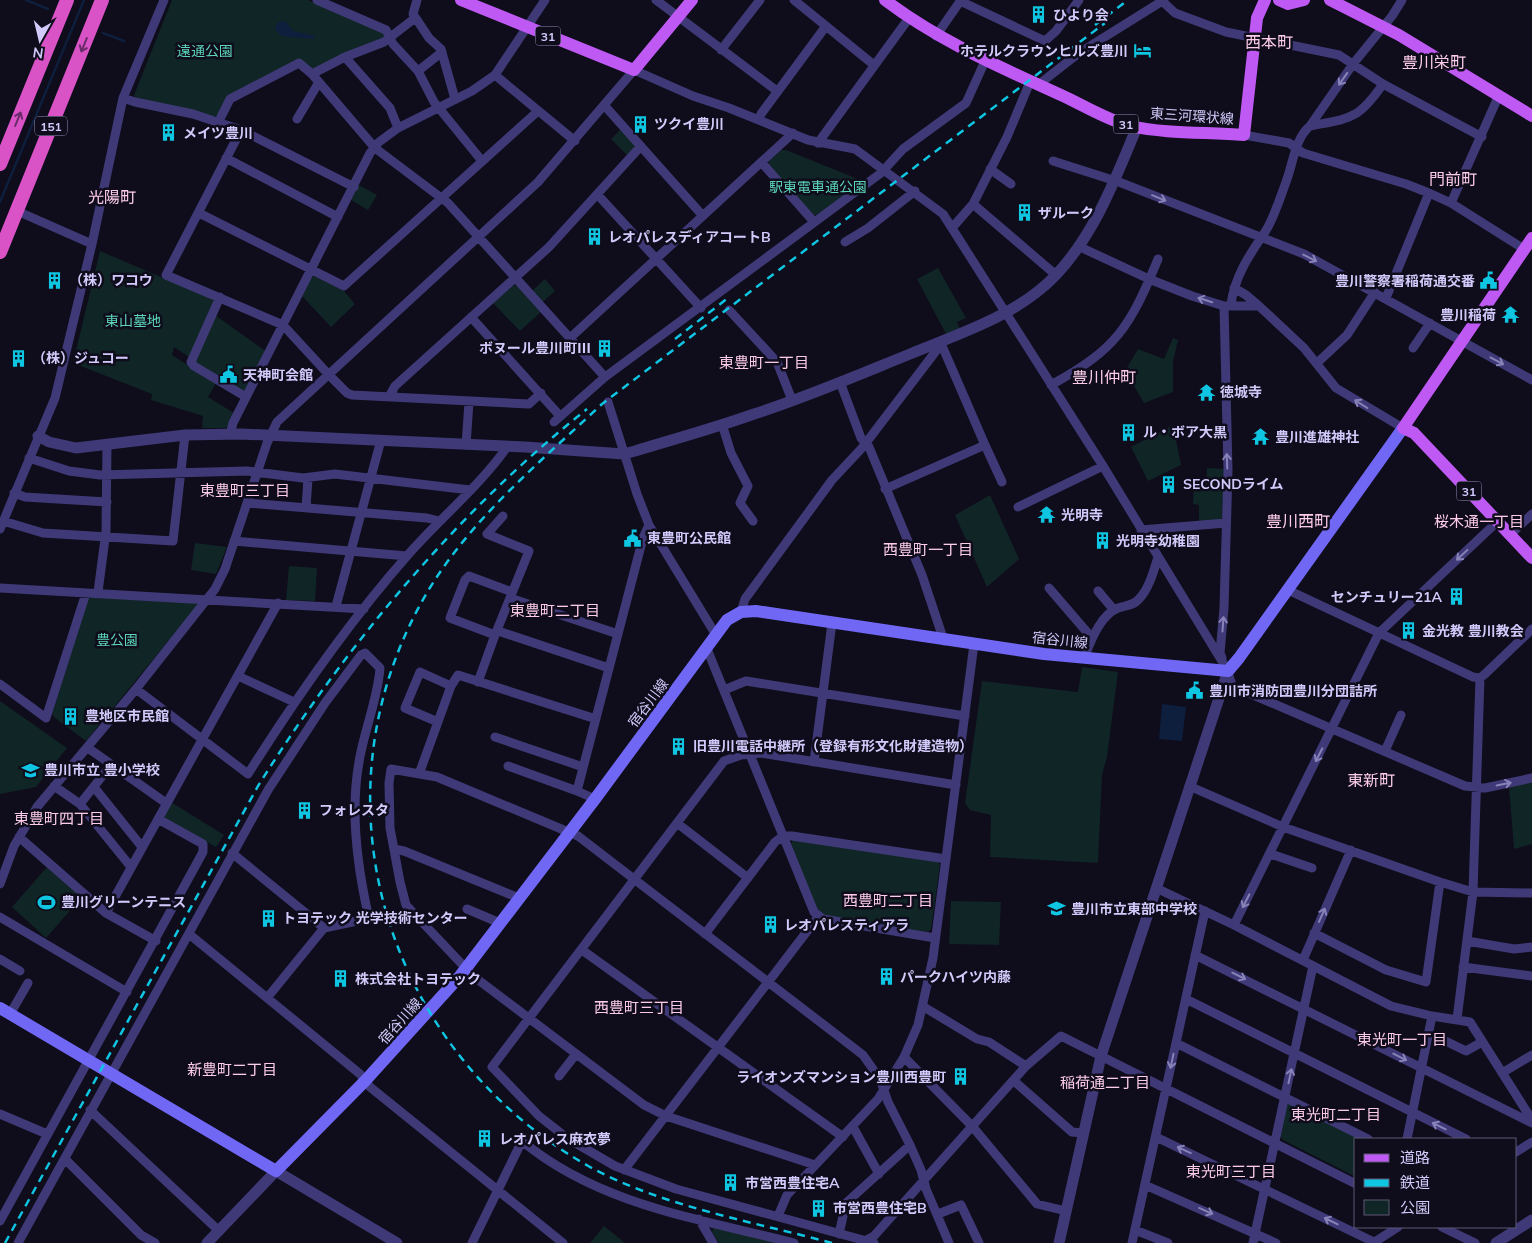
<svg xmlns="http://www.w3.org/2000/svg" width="1532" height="1243" font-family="Mulish,'Noto Sans JP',sans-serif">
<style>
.green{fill:#102525}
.water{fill:#0e1f3d}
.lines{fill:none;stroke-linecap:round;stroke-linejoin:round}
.stream{stroke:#0e1f3d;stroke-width:2.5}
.minor{stroke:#3f3a77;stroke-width:9}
.tertiary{stroke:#3f3a77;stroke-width:11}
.secondary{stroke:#7068f5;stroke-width:12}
.primary{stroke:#bf59f4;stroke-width:12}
.trunk{stroke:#d953c6;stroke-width:14}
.rail{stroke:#0fc6e2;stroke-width:2.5;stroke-dasharray:8 6;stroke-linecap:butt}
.oneway{stroke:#6a2c68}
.oneway2{stroke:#8882b9}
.labels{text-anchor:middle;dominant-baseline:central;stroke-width:5;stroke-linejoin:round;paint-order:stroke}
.shield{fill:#0f0c1b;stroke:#9791b8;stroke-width:1}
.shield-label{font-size:12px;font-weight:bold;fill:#d1cafb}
.poi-label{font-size:14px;font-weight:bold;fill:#d1cafb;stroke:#0f0c1b;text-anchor:start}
.park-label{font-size:14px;fill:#5cd5bb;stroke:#0f0c1b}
.street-label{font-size:14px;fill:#d1cafb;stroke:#0f0c1b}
.neighbourhood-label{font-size:15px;fill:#fccce9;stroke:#0f0c1b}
.quarter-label{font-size:16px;fill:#fccce9;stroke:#0f0c1b}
</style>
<rect width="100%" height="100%" fill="#0f0c1b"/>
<path class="green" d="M172 0H308L384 32V38L313 70 299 60 228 97 218 115 214 117 136 99 134 95Z
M621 129 635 143V147L627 155 611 139Z
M781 150H786L858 179V185L818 215H813L769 166V161Z
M359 185 377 195 368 210 351 200Z
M100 251 222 303 219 305 215 315 267 352 245 391H241L197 365 195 361 174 347 172 355 216 383 208 397 234 413 226 428H202L203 416 151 400 152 394 73 363Z
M938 268 966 318 957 322 960 329 946 334 917 279Z
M316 276 344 291 355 304 331 327 302 296 312 277Z
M545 279 555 291 542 303 532 291Z
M513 285 517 286 541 312 520 331 493 303Z
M1173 338 1178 340 1173 362V392L1144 403 1125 371 1138 349 1164 359Z
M1173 425 1181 465 1148 481 1131 447Z
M1207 468 1224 469 1222 518 1220 521H1199V505L1193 504 1194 485H1206Z
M990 495 1019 559 987 587 955 515Z
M195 543 227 547 216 574 191 570Z
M289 566 317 568 315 601 286 600Z
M92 596 196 602 197 606 86 741 55 718 52 714 88 599Z
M1082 667 1118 672 1107 757 1102 775 1098 863 990 857 991 815 970 810 965 803 982 681 1078 692Z
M0 701 67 748 36 787 0 794Z
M1532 782V844L1514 849 1509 787Z
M171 802 224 835 216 847 165 819 164 815Z
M793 839 937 861 940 865 931 929 928 932 822 915 817 911 791 844Z
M47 867 82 897 46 938 12 907Z
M951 901 1001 902 999 945 949 944Z
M1290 1103 1363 1139H1356V1177L1283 1140 1280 1136 1287 1105Z
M604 1226 625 1243H590Z
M714 1226 784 1243H719L712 1232Z"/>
<path class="water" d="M281 21 286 22 293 31 315 36 314 39 281 36 275 29 277 23Z
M1162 704 1186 707 1182 741 1159 739Z"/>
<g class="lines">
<path class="stream" d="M26 0 48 9
M103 33 124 41
M0 202 84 0"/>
<path class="minor" d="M317 0 386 30 393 44 418 71 434 102 482 161
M417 0 413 14 429 38 441 49 455 99
M656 0 777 91
M794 0 874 65
M960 1 1045 41 1056 31 1079 0
M1162 1 1175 13 1226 32 1339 55 1383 84 1482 137
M415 18 384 42 345 57 312 74 375 148 448 203 605 377
M936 36 961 0
M721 50 760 0
M345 57 390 108 398 128
M418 71 442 52
M495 75 575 141
M1038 85 1079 53 1164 0
M123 98 135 102 193 114 241 130
M604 105 703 216
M297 119 319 82
M759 120 761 114 826 26
M218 123 230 99 299 63 312 74
M1310 126C1351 118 1358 120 1383 84
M1244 135 1289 143 1303 153 1406 184 1429 193 1451 203 1524 249
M818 143 909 18
M226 158 338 217
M1053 161 1119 182 1304 254 1532 380
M762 163 814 222
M990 169 1011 184
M354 187 241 130 166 275 283 325 329 375 347 393 352 395 529 404 541 393
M597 194 701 308
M1451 203 1499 95
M973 204 1056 275
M17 211 92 244
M199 213 344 286 538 111
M952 228 973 204 1007 137 1030 82
M845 242 868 228 915 191
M1080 247 1149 279 1192 296 1224 306H1259L1304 348 1336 388 1403 428
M1234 288 1246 295 1259 306
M220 297 191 362 194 366 246 397
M1386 298 1429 193
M1231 305C1234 277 1250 254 1265 232 1274 218 1280 198 1286 182 1293 164 1295 138 1310 126L1353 64 1392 16 1402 0
M729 310 777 362 792 400
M471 317 560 416
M570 338 793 133
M1413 348 1430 323
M1317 363 1347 335 1375 292
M840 382 861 438 869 447 922 575 944 641
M1051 385C1117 349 1130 327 1158 259
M389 397 395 386 549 247 641 146
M608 402 637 494 649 525 716 635
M554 422 605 377 881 173 903 149 966 103 985 61
M722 424 731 453 748 486 740 503 753 521
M230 434 233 423 370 153 379 142 398 128 472 91 495 75 545 0
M466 445 469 402
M985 445 1002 482
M29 458 69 471 100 475 247 471 303 478 335 474 470 490
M885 489 985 445 943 348 938 343
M14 493 25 497 107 502
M247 503 427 518 439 521
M1018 507 1103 466
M306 508 308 478
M3 521 43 533 173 541 185 435
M0 529 55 398 92 244 123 98 164 0
M1141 530 1226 523
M1510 535 1532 514
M234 541 407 556
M0 588 364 609
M1049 588 1092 638
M1288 590 1473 677 1480 678 1485 674 1532 629
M1098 591 1114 610
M98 592 106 531 107 445
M510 598 618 634
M336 606 381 440
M741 612 745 599 832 480 862 448 936 351 938 343
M498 631 609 668
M495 635 529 551 487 534 503 516
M707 649 814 912 823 919 935 938
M1084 658C1091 641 1100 615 1118 608 1127 605 1133 606 1139 599 1149 589 1154 570 1158 557
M1222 658 1220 653 1224 608 1228 470 1224 306
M1227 670 1232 685 1237 688 1465 786 1485 788 1532 778
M238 676 294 702
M478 682 495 635 450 618 465 580 469 576 512 592
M0 684 46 718 86 593
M136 689 248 774C296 698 347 624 407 556 439 519 479 487 507 447
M724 690 746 681 965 716
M438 722 405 708 420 672 451 686
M495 737 583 767
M88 748 166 803
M1385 751 1401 715
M814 762 832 623
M508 766 577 791
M419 774 451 686 458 675 596 719
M54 786 80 804 131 867
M1189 786 1283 827 1440 882 1473 892 1532 893
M94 787 142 847
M595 799 577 791 643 538 649 525
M80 804 111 765
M677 823 748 878
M19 837 106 913 156 941
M394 849 404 851 519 898
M232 853 324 928
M1271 854 1312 868
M0 884 14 846 37 807 136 689 215 589 225 569 267 443 277 422 538 182 634 70 693 96 729 108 808 140 855 149 943 214 1103 466 1228 671
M1156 888 1234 925 1391 1006 1432 1016 1470 1022 1532 1120
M467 909 500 923
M106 913 278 603
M0 917 127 992
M1234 925 1379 633 1497 522
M1314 933 1386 970 1426 982 1440 882
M189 934 360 1074 370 1087 563 1243
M705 934 775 842 783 836H792L946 859
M1467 941 1514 949 1532 947
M582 950 843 1137
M1195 955 1532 1123
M0 959 20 971
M1303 960 1351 850
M1463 967 1532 976
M1186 999 1466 1139
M924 1007 977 1039 989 1042 1026 1066
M10 1014 28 983
M1457 1019 1473 892 1480 678
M1429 1033 1466 1051 1482 1042
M1176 1043 1368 1139
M904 1057 972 1126 1037 1204 1066 1211
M1502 1073 1532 1055
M559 1076 576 1054
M1014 1081 1072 1132 1083 1133
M90 1110 218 1230
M0 1114 47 1134
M853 1127 879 1174
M1156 1137 1374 1242
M1407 1139 1432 1016
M1516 1152 1532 1142
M65 1159 141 1235 155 1243
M815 1165 666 1116 644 1105 473 976 406 905 400 882 390 828 389 783 391 769 437 777 578 836 863 1055 880 1079 888 1102 910 1145 921 1170 926 1189 949 1243
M624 1170 818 917
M1145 1185 1276 1243
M938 1214 961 1205 979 1243
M778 1216 787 1195 878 1099 904 1057 918 1025 933 958 974 644
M699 1219 713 1243
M0 1221 203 852V844L158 819
M1442 1227 1475 1243
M1135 1230 1168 1243
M839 1234 846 1203 910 1145
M863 1242 874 1236 1026 1066 1061 1036 1356 1184
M18 1243 268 790 325 703 361 655 365 653 380 668C378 698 364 731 359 762 350 812 357 865 368 914L366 919 324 928 267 998
M472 1243 522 1141C599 1205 700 1219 794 1243
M874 1243 676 1189 615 1166 567 1138 539 1116 492 1067 724 761 741 755 761 753 956 785
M1132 1243 1205 911
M1253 1243 1313 966
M1373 1243 1398 1227"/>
<path class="tertiary" d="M38 436 49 442 76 448 185 435 241 434 525 447 624 454 635 451C674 439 715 428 754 414 807 397 858 375 910 354 961 333 1016 316 1055 276 1095 234 1115 179 1137 127
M207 1243 276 1171 397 1243
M1059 1243 1101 1056 1228 671
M1496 1243 1532 1220"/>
<path class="secondary" d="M0 1008 276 1171 365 1081 460 976 595 799 727 620 741 612 756 611 1044 654 1228 671 1239 658 1403 428"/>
<path class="primary" d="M461 0 634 70 692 0
M885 0C939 41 1000 67 1061 95 1083 105 1107 120 1130 126 1167 134 1206 132 1244 135L1257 18 1265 0
M1279 0 1288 4 1304 0
M1330 0 1399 35 1532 116
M1532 238 1403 428 1414 433 1532 558"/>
<path class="trunk" d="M0 164 67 0
M0 252 102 0"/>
<path class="rail" d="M1095 25 1128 0
M675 339 728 298
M5 1243 258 786C347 644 455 514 587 409
M832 1243C754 1222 661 1206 590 1167 391 1056 309 809 420 605 464 524 536 466 602 404L1105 23"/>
</g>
<defs><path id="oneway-shaft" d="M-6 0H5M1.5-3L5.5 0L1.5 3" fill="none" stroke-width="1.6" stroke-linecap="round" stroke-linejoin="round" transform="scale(1.25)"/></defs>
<g class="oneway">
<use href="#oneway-shaft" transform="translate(84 45) rotate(112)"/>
<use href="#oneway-shaft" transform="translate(18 119) rotate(-68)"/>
</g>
<g class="oneway2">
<use href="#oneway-shaft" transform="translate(1343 79) rotate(125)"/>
<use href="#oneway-shaft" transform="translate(1159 198) rotate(22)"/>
<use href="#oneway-shaft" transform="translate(1310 258) rotate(27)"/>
<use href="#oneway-shaft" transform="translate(1205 300) rotate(-162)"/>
<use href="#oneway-shaft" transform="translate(1497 361) rotate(28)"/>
<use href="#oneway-shaft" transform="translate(1361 404) rotate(-148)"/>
<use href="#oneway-shaft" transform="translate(1227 461) rotate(-92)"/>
<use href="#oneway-shaft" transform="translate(1462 555) rotate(137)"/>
<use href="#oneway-shaft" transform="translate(1223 624) rotate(-86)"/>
<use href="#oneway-shaft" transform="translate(1319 755) rotate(117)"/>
<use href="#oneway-shaft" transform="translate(1504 784) rotate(-12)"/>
<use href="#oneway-shaft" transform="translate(1246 901) rotate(117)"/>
<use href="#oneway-shaft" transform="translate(1322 915) rotate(-66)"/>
<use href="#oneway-shaft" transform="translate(1239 976) rotate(26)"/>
<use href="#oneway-shaft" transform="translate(1400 1057) rotate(27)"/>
<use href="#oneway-shaft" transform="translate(1172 1061) rotate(102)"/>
<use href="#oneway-shaft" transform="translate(1290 1076) rotate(-78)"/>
<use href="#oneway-shaft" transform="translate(1439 1126) rotate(-154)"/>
<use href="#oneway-shaft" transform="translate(1184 1150) rotate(-155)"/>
<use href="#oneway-shaft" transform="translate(1206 1211) rotate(24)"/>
<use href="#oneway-shaft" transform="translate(1331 1221) rotate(-154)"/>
</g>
<defs>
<symbol id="building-bare" viewBox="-9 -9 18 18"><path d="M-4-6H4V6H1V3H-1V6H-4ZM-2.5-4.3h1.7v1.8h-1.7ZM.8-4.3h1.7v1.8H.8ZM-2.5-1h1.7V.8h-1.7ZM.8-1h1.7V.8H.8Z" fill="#0fc6e2" stroke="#0f0c1b" stroke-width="2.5" paint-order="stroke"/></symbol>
<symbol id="hotel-bare" viewBox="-9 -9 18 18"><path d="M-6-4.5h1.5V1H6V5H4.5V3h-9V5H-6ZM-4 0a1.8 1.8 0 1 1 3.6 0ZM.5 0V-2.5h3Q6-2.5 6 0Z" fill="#0fc6e2" stroke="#0f0c1b" stroke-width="2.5" paint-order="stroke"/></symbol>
<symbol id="civic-bare" viewBox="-9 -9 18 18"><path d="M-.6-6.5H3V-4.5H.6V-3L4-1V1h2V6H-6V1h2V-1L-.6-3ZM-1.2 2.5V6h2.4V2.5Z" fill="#0fc6e2" stroke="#0f0c1b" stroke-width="2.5" paint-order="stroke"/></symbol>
<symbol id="temple-bare" viewBox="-9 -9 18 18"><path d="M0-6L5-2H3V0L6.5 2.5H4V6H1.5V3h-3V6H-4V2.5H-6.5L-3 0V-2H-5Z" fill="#0fc6e2" stroke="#0f0c1b" stroke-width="2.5" paint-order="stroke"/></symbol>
<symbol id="school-bare" viewBox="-9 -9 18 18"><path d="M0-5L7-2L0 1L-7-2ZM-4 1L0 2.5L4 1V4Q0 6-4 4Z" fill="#0fc6e2" stroke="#0f0c1b" stroke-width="2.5" paint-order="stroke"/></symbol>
<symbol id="stadium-bare" viewBox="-9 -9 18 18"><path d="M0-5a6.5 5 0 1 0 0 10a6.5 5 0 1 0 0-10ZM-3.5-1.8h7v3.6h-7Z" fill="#0fc6e2" stroke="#0f0c1b" stroke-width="2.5" paint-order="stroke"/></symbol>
</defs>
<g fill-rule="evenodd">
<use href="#building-bare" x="1026" y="2" width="25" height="25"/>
<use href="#hotel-bare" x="1130" y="38" width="25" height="25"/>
<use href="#building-bare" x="628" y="112" width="25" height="25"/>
<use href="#building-bare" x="156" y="120" width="25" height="25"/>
<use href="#building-bare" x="1012" y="200" width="25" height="25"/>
<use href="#building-bare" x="582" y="224" width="25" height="25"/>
<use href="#building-bare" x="42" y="268" width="25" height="25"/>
<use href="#civic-bare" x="1476" y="268" width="25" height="25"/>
<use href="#temple-bare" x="1498" y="302" width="25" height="25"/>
<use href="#building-bare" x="592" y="336" width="25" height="25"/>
<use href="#building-bare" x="6" y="346" width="25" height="25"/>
<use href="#civic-bare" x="216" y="362" width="25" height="25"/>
<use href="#temple-bare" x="1194" y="380" width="25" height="25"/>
<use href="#building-bare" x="1116" y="420" width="25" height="25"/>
<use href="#temple-bare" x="1248" y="424" width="25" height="25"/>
<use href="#building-bare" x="1156" y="472" width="25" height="25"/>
<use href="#temple-bare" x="1034" y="502" width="25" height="25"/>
<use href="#civic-bare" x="620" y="526" width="25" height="25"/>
<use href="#building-bare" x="1090" y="528" width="25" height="25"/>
<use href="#building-bare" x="1444" y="584" width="25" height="25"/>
<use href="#building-bare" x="1396" y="618" width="25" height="25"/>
<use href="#civic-bare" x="1182" y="678" width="25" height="25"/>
<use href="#building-bare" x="58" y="704" width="25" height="25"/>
<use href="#building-bare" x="666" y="734" width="25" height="25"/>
<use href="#school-bare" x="18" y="758" width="25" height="25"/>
<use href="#building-bare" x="292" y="798" width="25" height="25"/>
<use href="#stadium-bare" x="34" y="890" width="25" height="25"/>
<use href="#school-bare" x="1044" y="896" width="25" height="25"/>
<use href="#building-bare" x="256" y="906" width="25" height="25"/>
<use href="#building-bare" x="758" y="912" width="25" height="25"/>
<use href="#building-bare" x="874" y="964" width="25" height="25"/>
<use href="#building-bare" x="328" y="966" width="25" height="25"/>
<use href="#building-bare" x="948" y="1064" width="25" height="25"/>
<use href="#building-bare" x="472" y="1126" width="25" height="25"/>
<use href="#building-bare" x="718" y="1170" width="25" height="25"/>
<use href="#building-bare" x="806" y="1196" width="25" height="25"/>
</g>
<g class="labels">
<g class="shield">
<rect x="535.5" y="26.5" width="25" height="19" rx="4"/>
<rect x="1113.5" y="114.5" width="25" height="19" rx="4"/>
<rect x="35" y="116.5" width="32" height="19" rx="4"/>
<rect x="1456.5" y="481.5" width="25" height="19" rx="4"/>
</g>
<g class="shield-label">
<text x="548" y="36">31</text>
<text x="1126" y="124">31</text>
<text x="51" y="126">151</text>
<text x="1469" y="491">31</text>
</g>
<g class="poi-label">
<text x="1053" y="15">ひより会</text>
<text x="1128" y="51" text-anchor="end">ホテルクラウンヒルズ豊川</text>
<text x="654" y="124">ツクイ豊川</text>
<text x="183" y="133">メイツ豊川</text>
<text x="1038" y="213">ザルーク</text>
<text x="608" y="237">レオパレスディアコートB</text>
<text x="69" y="280">（株）ワコウ</text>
<text x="1475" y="281" text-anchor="end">豊川警察署稲荷通交番</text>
<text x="1496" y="315" text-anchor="end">豊川稲荷</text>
<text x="591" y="348" text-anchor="end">ボヌール豊川町Ⅲ</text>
<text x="32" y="358">（株）ジュコー</text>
<text x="243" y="375">天神町会館</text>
<text x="1220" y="392">徳城寺</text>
<text x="1143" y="432">ル・ボア大黒</text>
<text x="1275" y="437">豊川進雄神社</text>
<text x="1183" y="484">SECONDライム</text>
<text x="1061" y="515">光明寺</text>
<text x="647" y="538">東豊町公民館</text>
<text x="1116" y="541">光明寺幼稚園</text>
<text x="1442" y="597" text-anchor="end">センチュリー21A</text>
<text x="1422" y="631">金光教 豊川教会</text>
<text x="1209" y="691">豊川市消防団豊川分団詰所</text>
<text x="85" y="716">豊地区市民館</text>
<text x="693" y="746">旧豊川電話中継所（登録有形文化財建造物）</text>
<text x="44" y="770">豊川市立 豊小学校</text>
<text x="319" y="810">フォレスタ</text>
<text x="61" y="902">豊川グリーンテニス</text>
<text x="1071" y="909">豊川市立東部中学校</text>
<text x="282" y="918">トヨテック 光学技術センター</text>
<text x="784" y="925">レオパレスティアラ</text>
<text x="900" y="977">パークハイツ内藤</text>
<text x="355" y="979">株式会社トヨテック</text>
<text x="946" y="1077" text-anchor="end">ライオンズマンション豊川西豊町</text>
<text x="499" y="1139">レオパレス麻衣夢</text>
<text x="745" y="1183">市営西豊住宅A</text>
<text x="833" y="1208">市営西豊住宅B</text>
</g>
<g class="park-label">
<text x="205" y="51">遠通公園</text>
<text x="818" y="187">駅東電車通公園</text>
<text x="133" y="321">東山墓地</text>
<text x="117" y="640">豊公園</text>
</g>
<g class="street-label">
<text transform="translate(1192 116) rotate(4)">東三河環状線</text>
<text transform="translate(1060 640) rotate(6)">宿谷川線</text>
<text transform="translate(648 703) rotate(-53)">宿谷川線</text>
<text transform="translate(400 1021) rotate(-48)">宿谷川線</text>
</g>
<g class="neighbourhood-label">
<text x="764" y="362">東豊町一丁目</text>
<text x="245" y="490">東豊町三丁目</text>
<text x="1479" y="521">桜木通一丁目</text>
<text x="928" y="549">西豊町一丁目</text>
<text x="555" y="610">東豊町二丁目</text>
<text x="59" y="818">東豊町四丁目</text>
<text x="888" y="900">西豊町二丁目</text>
<text x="639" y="1007">西豊町三丁目</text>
<text x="1402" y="1039">東光町一丁目</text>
<text x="232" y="1069">新豊町二丁目</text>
<text x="1105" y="1082">稲荷通二丁目</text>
<text x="1336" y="1114">東光町二丁目</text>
<text x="1231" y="1171">東光町三丁目</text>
</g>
<g class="quarter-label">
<text x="1269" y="42">西本町</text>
<text x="1434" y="62">豊川栄町</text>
<text x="1453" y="179">門前町</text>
<text x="112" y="197">光陽町</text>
<text x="1104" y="377">豊川仲町</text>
<text x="1298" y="521">豊川西町</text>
<text x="1371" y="780">東新町</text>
</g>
</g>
<rect x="1354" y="1138" width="162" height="90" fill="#0f0c1b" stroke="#5d5875"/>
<rect x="1364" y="1154" width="25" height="8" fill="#bf59f4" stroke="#5d5875"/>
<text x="1400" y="1163" font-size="15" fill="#d1cafb">道路</text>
<rect x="1364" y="1179" width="25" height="8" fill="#0fc6e2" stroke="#5d5875"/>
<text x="1400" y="1188" font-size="15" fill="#d1cafb">鉄道</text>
<rect x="1364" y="1200" width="25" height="15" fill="#102525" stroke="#5d5875"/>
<text x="1400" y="1213" font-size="15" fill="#d1cafb">公園</text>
<g transform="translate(40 40) rotate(188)" stroke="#0f0c1b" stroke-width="4" paint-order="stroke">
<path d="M0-4L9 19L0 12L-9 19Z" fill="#d1cafb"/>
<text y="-8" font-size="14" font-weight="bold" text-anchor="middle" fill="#d1cafb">N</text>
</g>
</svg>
